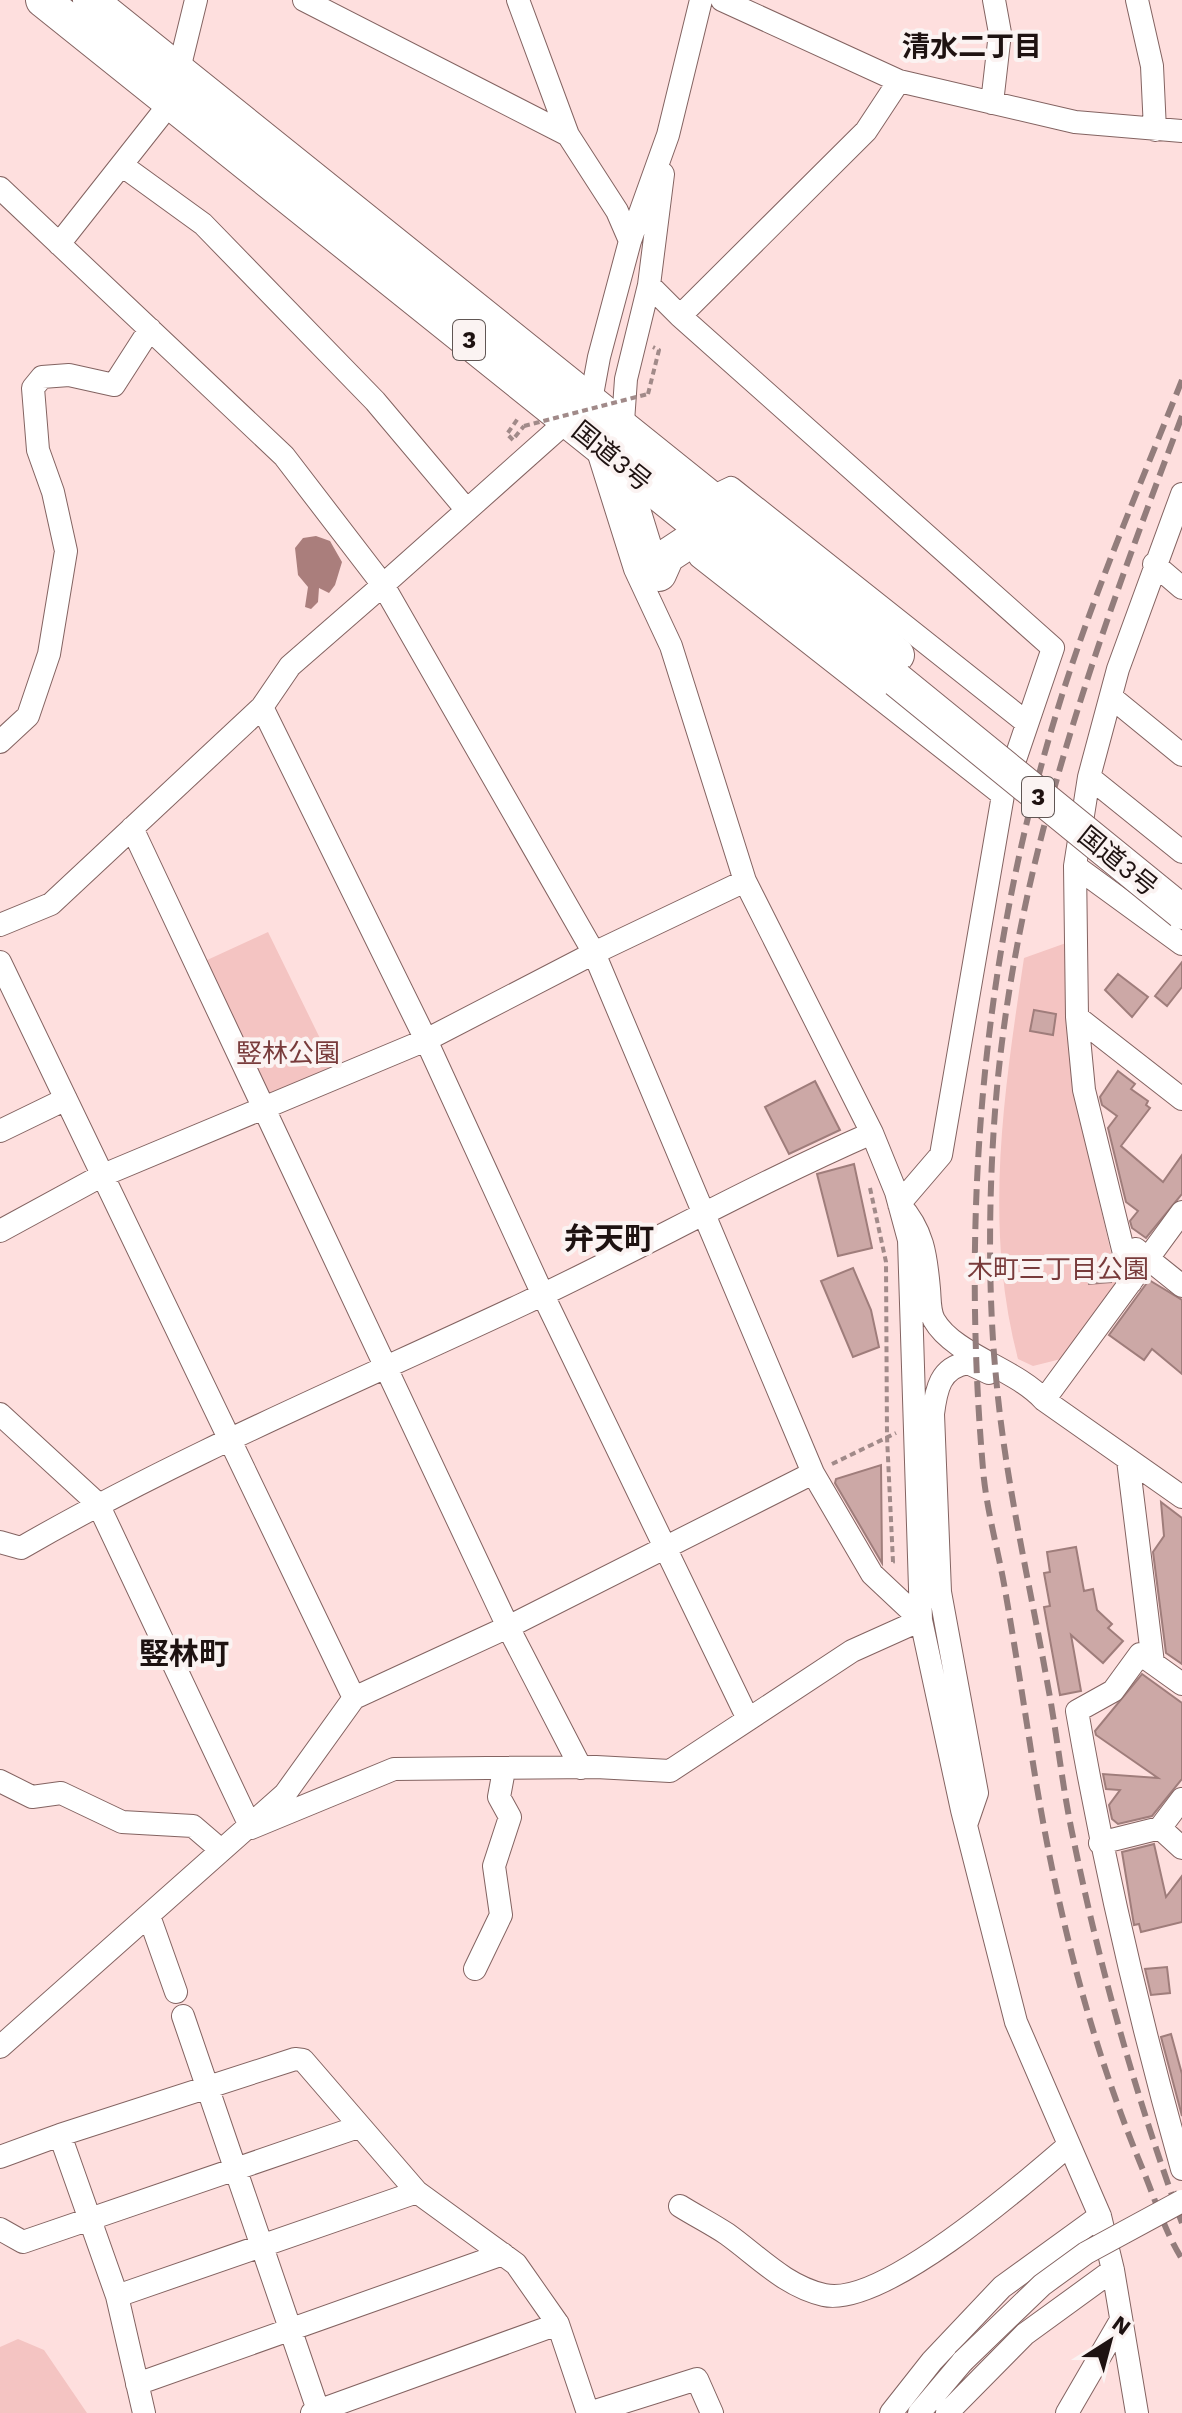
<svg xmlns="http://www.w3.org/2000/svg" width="1182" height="2413" font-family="'Work Sans','Noto Sans JP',sans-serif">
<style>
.green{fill:#f4c4c2}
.water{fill:#aa7e7c}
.building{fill:#cca8a6;stroke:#9f7d7b;stroke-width:2}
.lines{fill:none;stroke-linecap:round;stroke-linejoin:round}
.minor-casing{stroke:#836361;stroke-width:24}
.highway-casing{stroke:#836361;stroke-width:36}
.path{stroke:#a18a89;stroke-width:4;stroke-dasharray:6 4;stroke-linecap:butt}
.minor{stroke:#fff;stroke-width:22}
.highway{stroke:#fff;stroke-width:34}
.rail{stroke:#937d7c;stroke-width:6;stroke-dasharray:16 8;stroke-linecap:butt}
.minor-bridge-casing{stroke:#836361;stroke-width:24;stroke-linecap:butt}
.highway-bridge-casing{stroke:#836361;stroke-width:36;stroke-linecap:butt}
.path-bridge{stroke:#a18a89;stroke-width:4;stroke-dasharray:6 4;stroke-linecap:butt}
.minor-bridge{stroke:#fff;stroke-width:22}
.highway-bridge{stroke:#fff;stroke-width:34}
.labels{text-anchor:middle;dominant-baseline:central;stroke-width:8;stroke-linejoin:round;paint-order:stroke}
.shield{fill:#fbf3f2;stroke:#605654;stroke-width:2}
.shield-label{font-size:24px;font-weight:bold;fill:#1e1211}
.street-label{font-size:26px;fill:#1e1211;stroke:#fbf3f2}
.park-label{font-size:26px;fill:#783b3b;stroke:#fbf3f2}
.neighbourhood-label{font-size:28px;font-weight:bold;fill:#1e1211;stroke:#fbf3f2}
.quarter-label{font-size:30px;font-weight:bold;fill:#1e1211;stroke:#fbf3f2}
</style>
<rect width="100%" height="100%" fill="#fedfde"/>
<path class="green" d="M268 932 335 1069 278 1096 268 1092 205 961Z
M1066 943 1072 1084 1115 1270V1284L1061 1359 1033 1366 1018 1359C983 1226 1004 1092 1024 958Z
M18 2339 44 2350 87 2413H0V2347Z"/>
<path class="water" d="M316 536 330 541 342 562 335 585 329 593 319 588 318 602 311 609 305 607 308 587 298 575 295 548 303 538Z"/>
<path class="building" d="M1182 962V987L1167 1006 1155 996Z
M1118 974 1148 997 1132 1017 1105 990Z
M1034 1010 1056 1014 1053 1035 1030 1031Z
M1118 1071 1135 1084 1131 1089 1148 1101 1146 1105 1150 1108 1121 1146 1163 1182 1182 1155V1194L1146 1238 1132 1228 1130 1221 1138 1211 1126 1202 1108 1128 1117 1116 1102 1105 1100 1097Z
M815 1081 840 1130 789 1154 765 1107Z
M854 1164 872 1248 838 1256 817 1174Z
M1109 1262 1111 1282 1089 1284 1087 1264Z
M853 1268 871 1310 879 1347 853 1357 821 1281Z
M1149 1280 1182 1300V1374L1152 1349 1144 1360 1109 1335Z
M881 1465 882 1563 835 1483 836 1479Z
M1161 1502 1182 1518V1664L1166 1653 1153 1552 1164 1536Z
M1076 1547 1084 1591 1093 1589 1097 1610 1112 1624 1108 1628 1123 1641 1103 1663 1071 1635 1081 1691 1060 1695 1044 1607 1050 1606 1044 1573 1050 1572 1047 1552Z
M1142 1674 1182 1703V1779L1152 1816 1118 1824 1112 1819 1109 1805 1120 1790 1106 1789 1103 1774 1158 1778 1096 1735 1095 1731Z
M1154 1844 1166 1897 1182 1876V1922L1141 1932 1139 1924 1134 1925 1122 1852Z
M1167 1967 1170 1993 1151 1995 1145 1969Z
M1171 2034 1182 2074V2116L1161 2037Z"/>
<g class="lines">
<defs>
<path id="minor" d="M304 0 568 135
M518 0 568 135 617 211 630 241
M722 0 899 81 1075 122 1182 131
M1137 0 1152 66 1155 130
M992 103 1000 33 994 0
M123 166 203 224 375 401 466 509
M0 188 284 456 383 585 290 666 262 707 51 904 0 925
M59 244 171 102 196 0
M649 285 680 316 866 131 899 81
M680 316 1053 648 1003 795 941 1155 899 1204C923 1230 926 1255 929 1289 930 1299 929 1311 934 1320 954 1355 1015 1368 1044 1400L1182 1497
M589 411 599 357 630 241 668 135 701 0
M622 436 626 379 649 285 663 174
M596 445 635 569 671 646 745 881 872 1133 896 1192 909 1240 921 1620 962 1810 1016 2022 1100 2216 1113 2270 1137 2413
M627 470 659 574
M710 498 731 488 1027 723
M705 531 700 557 1003 795
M1154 564 1182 588
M1111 697 1182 755
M262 707 426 1040 543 1295 748 1719
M0 742 28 716 49 654 66 551 53 492 38 450 33 388 42 377 69 375 114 385 150 329
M1089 777 1182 852
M132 828 508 1627 581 1768
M1075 866 1182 944
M0 962 354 1698
M1077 1017 1182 1099
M0 1131 66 1099
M0 1231 101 1176 426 1040 594 953 745 881
M1136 1249 1182 1286
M1131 1282 1084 1090 1077 1017 1075 866 1089 777 1118 669 1182 494
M1044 1400 1182 1212
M0 1414 98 1504 251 1828
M1128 1460 1153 1663
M0 1542 21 1548C182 1455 355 1383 523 1304 640 1249 753 1185 872 1133
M1182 1684 1140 1654 1113 1691 1077 1711C1104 1866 1139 2017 1182 2169
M0 1781 32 1797 61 1793 122 1822 193 1826 221 1850
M966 1825 977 1793 940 1592 933 1414C936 1390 940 1367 968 1363L989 1373
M251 1828 394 1769 596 1767 670 1771 852 1651 921 1620 872 1574 813 1473 594 953 383 585 576 413
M1160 1828 1182 1848
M1100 1843 1160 1828 1182 1799
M149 1916 176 1992
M475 1969 501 1915 494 1866 510 1817 499 1797 504 1770
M183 2016 319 2413
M0 2047 285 1794 354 1698 508 1627 813 1473
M0 2157 60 2135
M680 2206C696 2216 712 2224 727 2234 759 2257 785 2286 824 2295 882 2308 1025 2183 1069 2145
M0 2229 23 2242 358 2127
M117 2296 417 2192
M137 2384 503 2254
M144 2413 117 2296 60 2135 295 2059 303 2060 417 2192 516 2264 558 2324 588 2413
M312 2413 558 2324
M589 2413 697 2379 712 2413
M891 2413 932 2361 1002 2287 1100 2216
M919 2413 963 2361
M947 2413 1025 2334 1113 2270
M1067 2413 1121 2320"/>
<path id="highway" d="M43 0 820 623 897 680
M90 0 710 498 897 655
M659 574 667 556 705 531"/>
</defs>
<use href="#minor" class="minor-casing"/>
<use href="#highway" class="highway-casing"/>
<path class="path" d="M648 394 659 350 653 347
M515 437 524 426
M513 440 507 434 519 417
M870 1188 886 1262 887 1437 893 1562 890 1564
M832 1464 896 1433"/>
<use href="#minor" class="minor"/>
<use href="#highway" class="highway"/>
<path class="rail" d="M1182 380C1139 488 1092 597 1058 708 982 954 961 1213 983 1469 986 1507 997 1546 1004 1584 1014 1641 1023 1699 1032 1757 1054 1898 1088 2038 1143 2170 1155 2199 1165 2232 1182 2259
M1182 416C1105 620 1029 824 1002 1042 989 1143 986 1276 996 1377 1005 1480 1029 1580 1047 1681 1057 1733 1062 1786 1073 1837 1100 1969 1136 2097 1182 2223"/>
<defs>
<path id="minor-bridge" d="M963 2361 1042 2285 1086 2253 1182 2201"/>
<path id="highway-bridge" d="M897 680 1182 912"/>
</defs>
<use href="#minor-bridge" class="minor-bridge-casing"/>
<use href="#highway-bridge" class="highway-bridge-casing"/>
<path class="path-bridge" d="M524 426 648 394"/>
<use href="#minor-bridge" class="minor-bridge"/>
<use href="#highway-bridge" class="highway-bridge"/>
</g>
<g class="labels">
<g class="shield">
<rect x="453" y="320" width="32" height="40" rx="6"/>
<rect x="1022" y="777" width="32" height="40" rx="6"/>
</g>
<g class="shield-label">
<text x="469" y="340">3</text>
<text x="1038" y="797">3</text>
</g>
<g class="street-label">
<text transform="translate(612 456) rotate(39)">国道3号</text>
<text transform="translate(1118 861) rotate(39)">国道3号</text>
</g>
<g class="park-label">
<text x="288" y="1053">竪林公園</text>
<text x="1058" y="1269">木町三丁目公園</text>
</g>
<g class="neighbourhood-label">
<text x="972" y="46">清水二丁目</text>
</g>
<g class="quarter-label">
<text x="609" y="1238">弁天町</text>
<text x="184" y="1653">竪林町</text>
</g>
</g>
<g transform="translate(1110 2341) rotate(36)" stroke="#fbf3f2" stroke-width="6" paint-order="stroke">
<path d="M0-6L14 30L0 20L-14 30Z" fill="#1e1211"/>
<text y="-12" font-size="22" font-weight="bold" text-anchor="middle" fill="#1e1211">N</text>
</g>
</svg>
